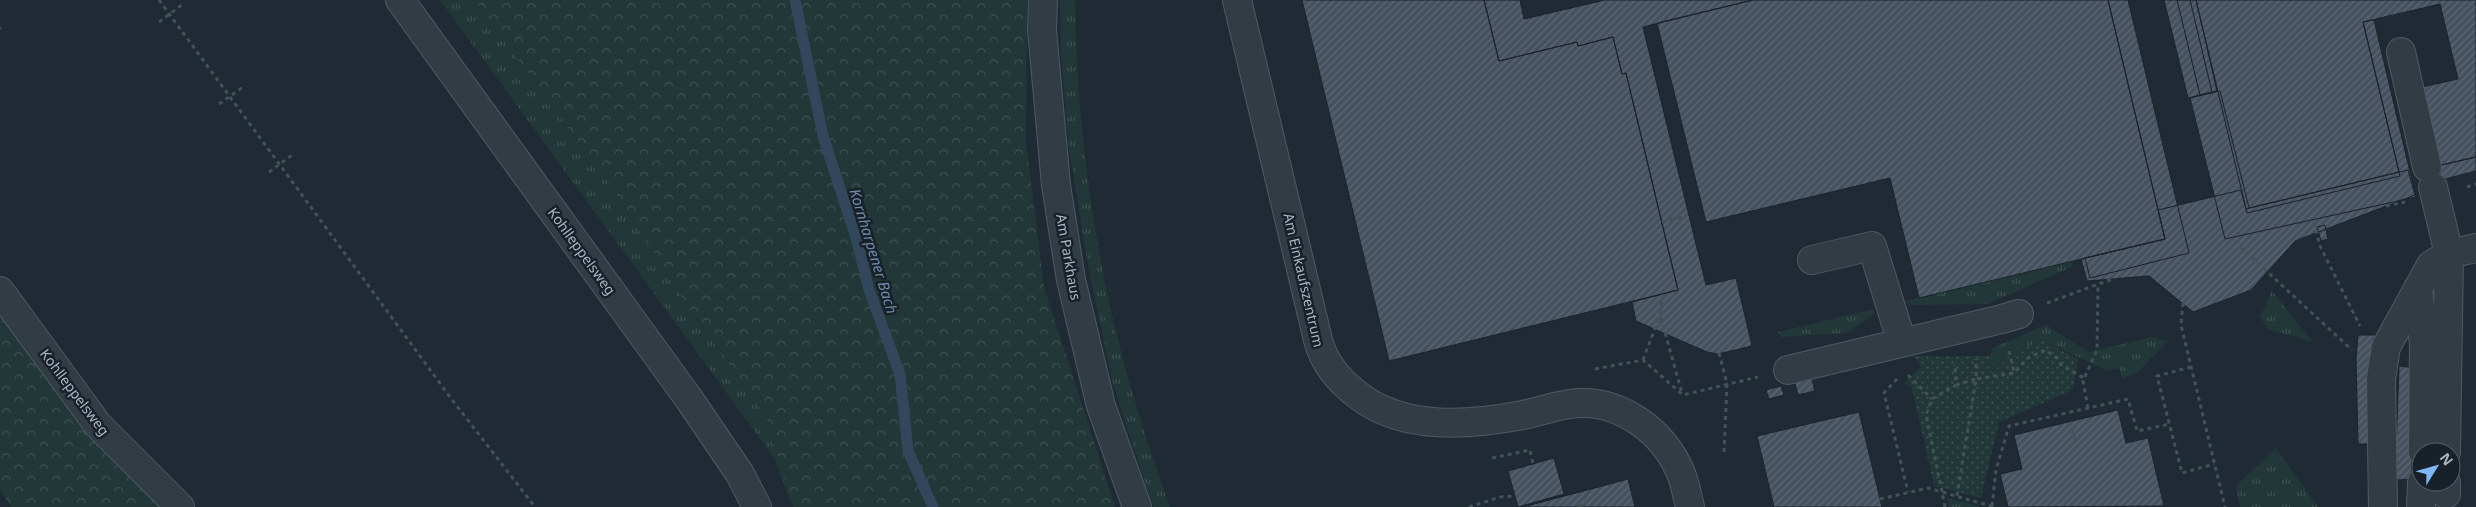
<svg xmlns="http://www.w3.org/2000/svg" width="2476" height="507" font-family="'Noto Sans',sans-serif">
<style>
.grass{fill:url(#grass-tufts)}
.forest{fill:url(#forest-crowns)}
.park{fill:url(#park-dots)}
.lines{fill:none;stroke-linecap:round;stroke-linejoin:round}
.stream{stroke:#32475c;stroke-width:11}
.building{fill:url(#building-hatch);stroke:#1a232c}
.minor-casing{stroke:#505a64;stroke-width:30}
.path{stroke:#405455;stroke-width:3;stroke-dasharray:4 4;stroke-linecap:butt}
.minor{stroke:#323c45;stroke-width:28}
.labels{text-anchor:middle;dominant-baseline:central;stroke-width:5;stroke-linejoin:round;paint-order:stroke}
.street-label{font-size:14px;fill:#acb7c3;stroke:#18212a}
.water-label{font-size:15px;font-style:italic;fill:#6d8aa7;stroke:#18212a}
</style>
<defs>
<pattern id="grass-tufts" width="24" height="20" patternUnits="userSpaceOnUse" patternTransform="scale(1.25)"><rect width="24" height="20" fill="#223737"/><path d="M3 7l-1-3M5 7V3M7 7l1-3M15 17l-1-3M17 17v-4M19 17l1-3" fill="none" stroke="#3f5252"/></pattern>
<pattern id="forest-crowns" width="20" height="18" patternUnits="userSpaceOnUse" patternTransform="scale(1.25)"><rect width="20" height="18" fill="#223737"/><path d="M2 6a3 3 0 1 1 6 0M12 15a3 3 0 1 1 6 0" fill="none" stroke="#3f5252"/></pattern>
<pattern id="park-dots" width="8" height="8" patternUnits="userSpaceOnUse" patternTransform="scale(1.25)"><rect width="8" height="8" fill="#223737"/><path d="M2 2h.1M6 6h.1" fill="none" stroke="#3f5252" stroke-width="1.8" stroke-linecap="round"/></pattern>
<pattern id="building-hatch" width="6" height="6" patternUnits="userSpaceOnUse" patternTransform="scale(1.25)"><rect width="6" height="6" fill="#45515f"/><path d="M-1 1l2-2M0 6l6-6M5 7l2-2" fill="none" stroke="#5d6874"/></pattern>
</defs>
<rect width="100%" height="100%" fill="#1f2a35"/>
<path class="grass" d="M440 0H474L608 182 693 314 766 416 793 507 774 458Z
M1060 0H1075C1076 115 1093 248 1123 359 1136 409 1153 458 1170 507H1153L1113 384 1089 271 1069 149 1061 54Z
M2071 261 2073 266 1988 304 1909 305 1905 301Z
M2272 291 2313 342 2268 329 2260 317Z
M1874 309 1873 315 1847 333 1781 337 1778 332Z
M2046 325 2089 352 2152 337 2168 341 2136 374 2122 378 2119 368 2108 371 2042 340 2010 355 1991 373 1990 356 1993 348Z
M2276 448 2317 506V507H2240L2236 486Z
M1947 498 1982 507H1949Z"/>
<path class="forest" d="M474 0H1027L1026 142 1044 287 1115 507H793L766 416 693 314 608 182Z
M0 317 96 439 162 507H11L0 489Z"/>
<path class="park" d="M2042 340 2078 359 2073 390 1999 422 1981 498 1934 486 1912 388 1904 383 1921 367 1913 356H1990L1992 373 2010 355Z"/>
<g class="lines">
<path class="stream" d="M795 0 823 136 857 241 869 290 900 374 908 451 933 507"/>
</g>
<path class="building" d="M1302 0H1484L1499 61 1577 42 1578 46 1613 37 1622 74 1626 73 1678 290 1389 361Z
M1484 0H1520L1524 19 1605 0H1753L1643 27 1706 285 1736 278 1752 346 1718 354 1707 352 1636 321 1632 302 1678 290 1626 73 1622 74 1613 37 1578 46 1577 42 1499 61Z
M1753 0H2108L2165 239 1919 298 1890 178 1706 222 1657 23Z
M2108 0H2128L2189 253 2090 278 2085 258 2165 239Z
M2164 0H2190L2212 92 2188 98Z
M2177 0H2196L2217 91 2200 95Z
M2196 0H2476V157L2437 166 2418 88 2458 79 2440 4 2363 22 2400 176 2247 213Z
M2374 20 2416 197 2225 239 2190 98 2220 91 2249 208 2399 172 2363 22Z
M2476 157V171L2441 180 2437 166Z
M2408 170 2415 195 2295 241 2251 290 2201 309 2193 312 2149 276 2087 281 2081 259 2165 239 2158 210 2241 190 2246 209Z
M2325 225 2328 239 2321 241 2317 227Z
M2358 335H2376L2374 444H2358L2356 359Z
M2399 366 2417 368 2411 479 2395 480Z
M1812 379 1815 391 1798 395 1795 383Z
M1781 386 1784 395 1769 399 1766 390Z
M2118 410 2126 443 2148 438 2164 506 2008 507 2000 474 2022 469 2014 435Z
M1859 412 1882 507H1774L1757 436Z
M1554 458 1564 494 1518 507 1508 471Z
M1628 479 1635 507H1523L1595 488Z"/>
<g class="lines">
<defs>
<path id="minor" d="M400 0 689 399 740 474 757 507
M1043 0 1042 30 1056 185 1071 280 1101 406 1137 507
M1237 0 1318 340C1324 364 1339 381 1359 396 1405 431 1470 425 1523 415 1541 411 1561 404 1579 403 1622 401 1663 432 1680 471 1685 482 1687 495 1690 507
M2401 52 2427 167
M2433 187 2449 254 2446 452
M1812 260 1872 246 1902 343
M2418 288 2424 344 2423 452
M0 291 98 425 180 507
M1788 370 2002 319 2019 314
M2446 494V482
M2383 507 2381 379 2386 347 2431 265 2449 254 2476 248
M2421 507 2422 482"/>
</defs>
<use href="#minor" class="minor-casing"/>
<path class="path" d="M159 0 450 397 535 507
M159 22 183 4
M0 28 1 29
M219 104 243 87
M269 172 292 155
M2467 187 2476 184
M2386 206 2405 202
M1662 222 1685 216
M2314 222 2320 246 2360 326
M2234 241 2352 350
M1663 294 1660 315 1682 393
M2047 303 2115 278
M2183 303 2181 325 2225 507
M2009 351 2014 372
M1719 353 1727 384 1724 453
M1643 360 1660 315
M2191 367 2157 376 2182 473 2214 464
M1595 369 1643 360 1683 395 1758 377
M1908 375 1932 399
M1897 379 1884 393 1908 492
M1956 385 1976 379V359
M2088 408 2083 381 2097 350 2098 284
M2070 422 2079 455
M1492 458 1530 450 1533 464
M1957 496 1976 379 2014 373 2028 358 2045 350 2056 357 2061 365 2084 378
M1880 499 1928 488 1942 492 1926 415 1932 399 1956 385 1955 364
M1992 506 1996 470 2009 426 2128 399 2137 431 2170 424
M1469 507 1500 497 1514 496
M1580 507 1589 490
M1945 507 1942 492 1994 507"/>
<use href="#minor" class="minor"/>
</g>
<g class="labels">
<g class="street-label">
<text transform="translate(582 251) rotate(54)">Kohlleppelsweg</text>
<text transform="translate(1069 257) rotate(80)">Am Parkhaus</text>
<text transform="translate(1304 280) rotate(77)">Am Einkaufszentrum</text>
<text transform="translate(75 392) rotate(53)">Kohlleppelsweg</text>
</g>
<g class="water-label">
<text transform="translate(874 251) rotate(73)">Kornharpener Bach</text>
</g>
</g>
<g transform="translate(2436 467) rotate(53)"><circle r="24" fill="#18212a" stroke="#535d67"/>
<path d="M0-4L9 19L0 12L-9 19Z" fill="#7eb6f6"/>
<text y="-8" font-size="14" font-weight="bold" text-anchor="middle" fill="#acb7c3">N</text>
</g>
</svg>
